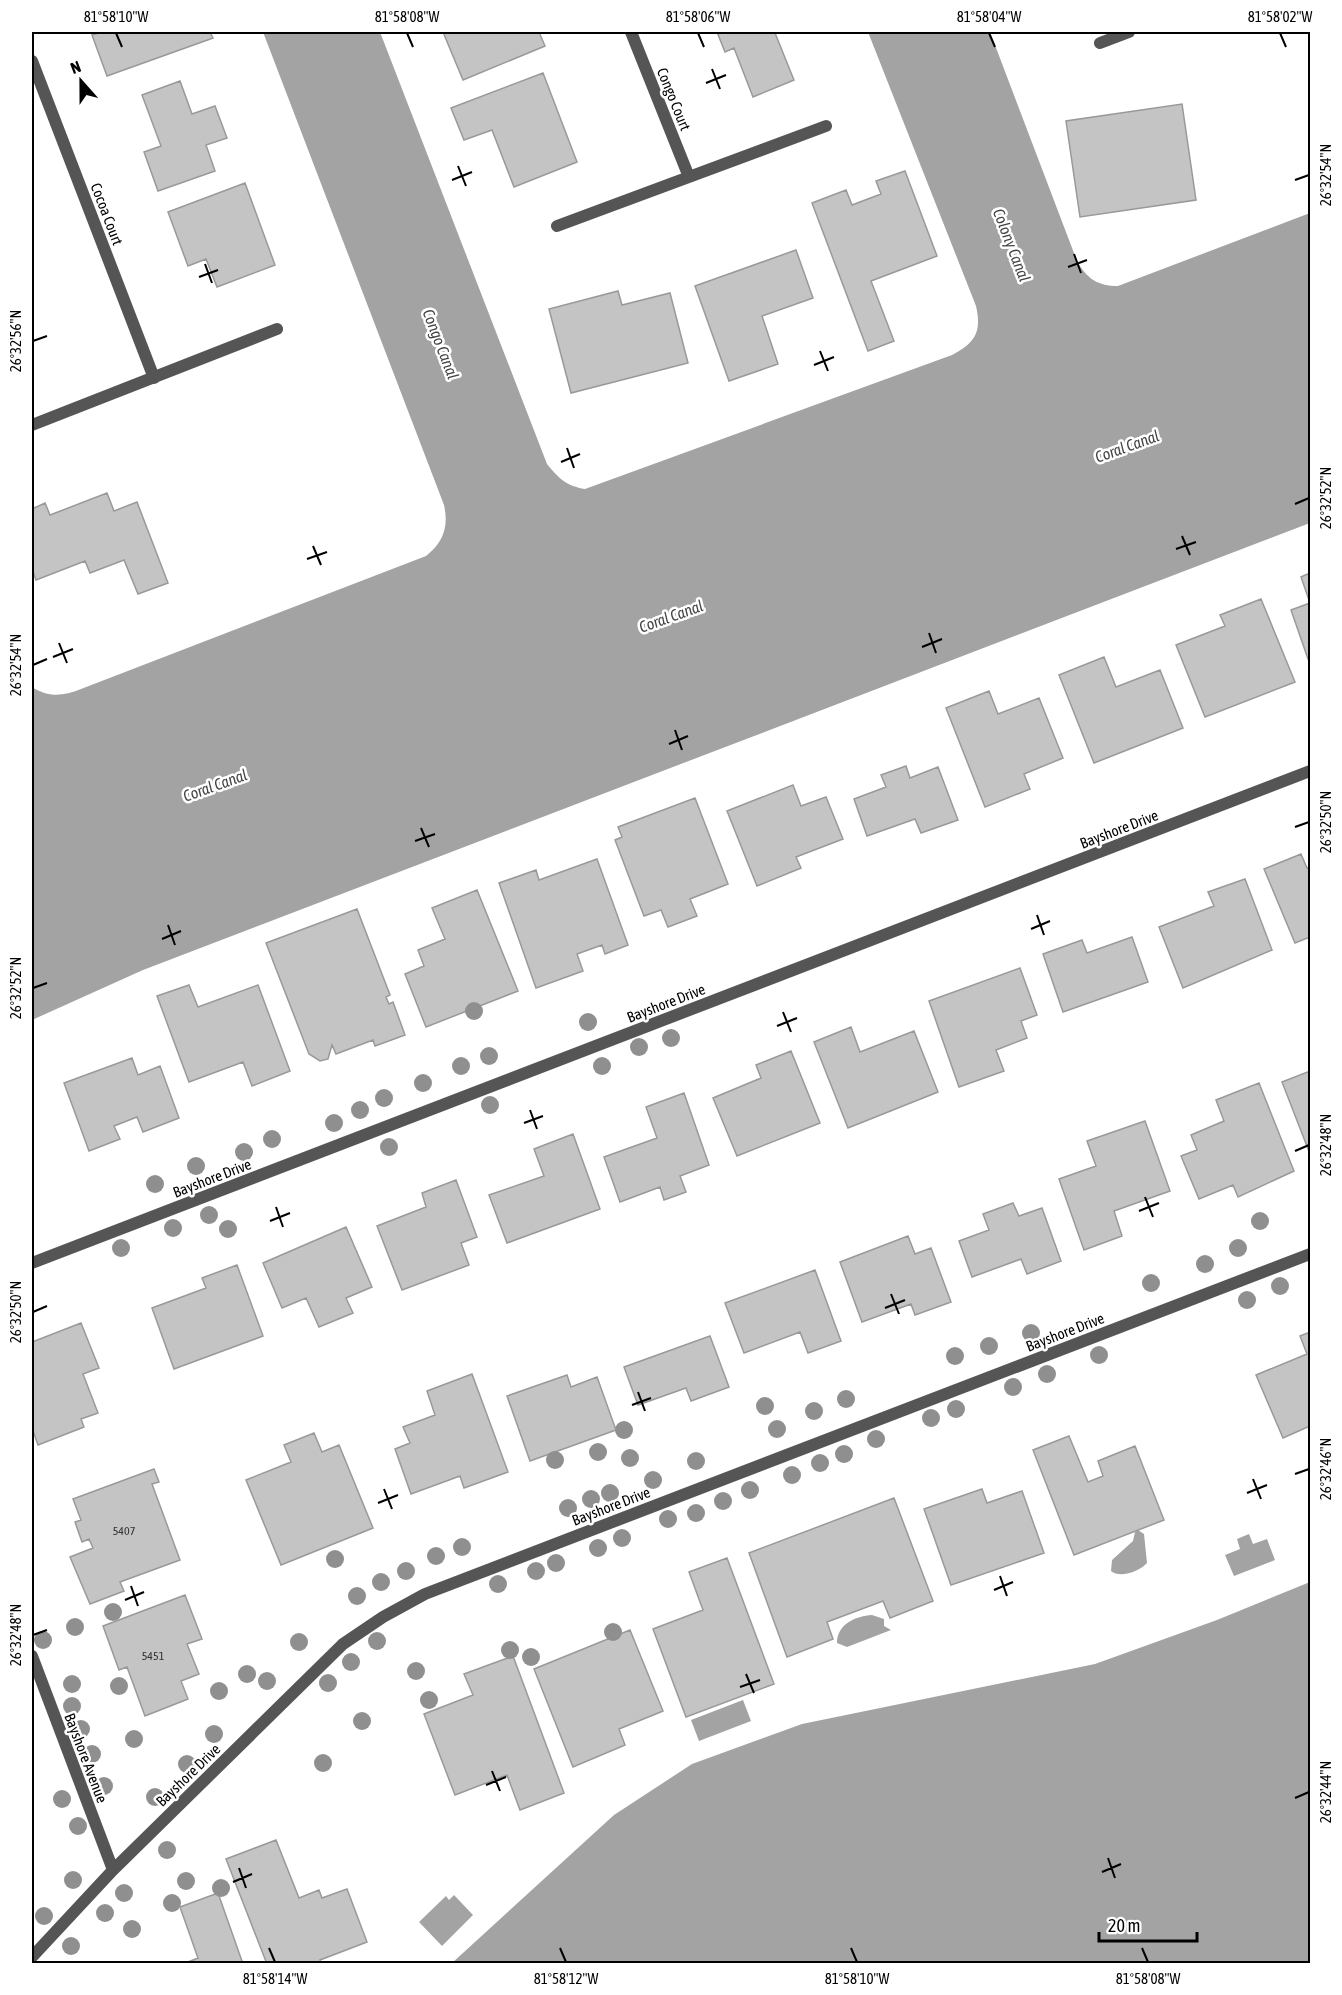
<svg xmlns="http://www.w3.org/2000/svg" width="1342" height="1995" font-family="'Asap Condensed',sans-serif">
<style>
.water{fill:#a3a3a3}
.building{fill:#c4c4c4;stroke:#999;stroke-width:1.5}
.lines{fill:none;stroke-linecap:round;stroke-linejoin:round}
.minor{stroke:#555;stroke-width:12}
.tree{fill:#8f8f8f}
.ticks{fill:none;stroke:#000;stroke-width:2}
.labels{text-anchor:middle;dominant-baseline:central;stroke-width:5;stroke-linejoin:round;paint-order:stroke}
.number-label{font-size:12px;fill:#313131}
.street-label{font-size:15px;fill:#000;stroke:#fff}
.water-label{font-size:16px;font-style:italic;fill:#444;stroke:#fff}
.neatline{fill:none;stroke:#000;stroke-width:2}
.ticks-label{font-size:15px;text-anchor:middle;fill:#000}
</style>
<rect width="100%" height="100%" fill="#fff"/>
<path class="water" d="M263 32H380L547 464C559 479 567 486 585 489L952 355C975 343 982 332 976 306L868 32H990L1077 261C1087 279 1098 286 1118 286L1310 213V523L143 970 32 1020V687C49 698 63 696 81 689L426 556C443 543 449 527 444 505Z
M1138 1530 1144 1534 1147 1563C1140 1571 1120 1579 1111 1571L1112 1560 1133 1541 1135 1532Z
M1249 1534 1253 1544 1267 1539 1275 1560 1234 1576 1225 1555 1240 1549 1237 1539Z
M1310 1582V1963H452L614 1815 692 1764 802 1724 1095 1664 1217 1620Z
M872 1615 884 1619V1626L891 1630 847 1647 837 1643C837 1624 856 1616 872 1615Z
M743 1700 751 1721 699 1741 691 1720Z
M454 1895 473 1915 442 1946 419 1922 446 1896 449 1900Z"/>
<path class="building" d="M102 32H210L213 38 107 76 92 35Z
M443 32H539L545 46 463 80Z
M717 32H778L775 33 794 80 753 97 734 48 725 52Z
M543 73 577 162 514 187 492 130 464 140 451 108Z
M180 81 192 114 215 106 227 138 206 145 215 171 158 191 144 152 161 146 142 95Z
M1182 104 1196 200 1080 217 1066 121Z
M905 171 937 256 871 281 894 341 868 351 812 203 846 190 852 205 881 194 876 181Z
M245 183 275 265 217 287 206 259 188 266 168 212Z
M796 250 813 298 762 316 778 364 729 381 695 286Z
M618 291 622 305 670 293 688 363 571 393 549 309Z
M107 493 114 511 137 502 168 583 138 594 124 560 90 573 85 561 36 580 32 569V509L45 503 50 515Z
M1310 573V658L1308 659 1291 610 1310 603 1301 577Z
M1261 599 1295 682 1205 717 1176 645 1225 626 1220 615Z
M1104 657 1116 687 1160 670 1183 728 1094 763 1059 675Z
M989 691 998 714 1039 698 1063 758 1024 774 1030 789 985 807 946 708Z
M906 766 910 778 938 767 958 820 921 833 915 819 867 836 854 799 886 787 881 775Z
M793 785 801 806 826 797 843 839 796 857 801 868 757 886 727 811Z
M695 798 728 884 690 899 697 916 668 927 661 910 644 916 615 840 622 837 618 827Z
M1301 854 1307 868 1310 867V937L1295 943 1264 869Z
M597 859 628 945 605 954 602 945 577 954 583 971 536 988 499 883 536 870 539 880Z
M1245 879 1272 950 1183 988 1159 927 1214 906 1208 892Z
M477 890 518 991 426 1027 405 974 424 966 418 950 445 939 432 908Z
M357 909 390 995 386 997 389 1004 393 1002 405 1035 375 1046 373 1040 336 1054 332 1045 328 1059 320 1061 309 1054 266 943Z
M1132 937 1148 982 1063 1012 1043 954 1082 940 1087 953Z
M1020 968 1037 1015 1021 1021 1027 1038 996 1050 1004 1071 959 1087 929 1001Z
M189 985 198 1007 258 985 290 1071 252 1086 243 1062 189 1082 157 996Z
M851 1027 860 1052 914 1031 938 1092 848 1128 814 1042Z
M791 1051 820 1123 737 1156 713 1098 761 1078 756 1065Z
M132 1058 138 1075 160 1066 179 1118 143 1132 137 1117 114 1126 120 1139 89 1151 64 1083Z
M1310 1071V1154L1282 1082Z
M1259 1083 1294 1171 1238 1197 1233 1185 1199 1199 1181 1156 1197 1150 1191 1135 1224 1121 1216 1100Z
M684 1093 709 1165 680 1176 686 1192 664 1200 660 1187 620 1202 604 1157 657 1138 646 1107Z
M1145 1121 1170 1191 1114 1211 1122 1236 1084 1250 1059 1179 1096 1166 1087 1141Z
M573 1134 600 1209 507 1243 489 1195 544 1176 534 1149Z
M456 1180 477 1237 461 1243 469 1265 402 1290 377 1226 426 1207 422 1193Z
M1013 1203 1019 1216 1042 1208 1061 1261 1027 1274 1021 1259 972 1277 959 1241 989 1230 983 1214Z
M346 1227 372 1287 346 1298 353 1313 319 1327 306 1298 282 1308 263 1263Z
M908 1236 915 1254 931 1248 951 1302 915 1315 911 1304 862 1322 840 1262Z
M237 1265 263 1336 174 1369 152 1308 206 1288 202 1278Z
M815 1270 841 1341 808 1353 800 1332 744 1353 725 1303Z
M81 1323 99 1368 83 1374 98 1413 81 1419 84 1427 38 1445 32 1428V1342Z
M1310 1332V1426L1283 1438 1256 1375 1307 1354 1300 1336Z
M710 1336 729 1387 691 1401 686 1388 638 1405 624 1367Z
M472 1374 508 1472 464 1488 460 1476 411 1494 395 1449 410 1443 403 1427 435 1415 427 1391Z
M567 1375 571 1387 597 1377 616 1430 530 1461 507 1396Z
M314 1433 322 1452 339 1445 373 1528 281 1565 246 1480 291 1462 284 1445Z
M1069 1436 1088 1482 1103 1476 1098 1461 1135 1446 1164 1520 1074 1555 1033 1450Z
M154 1469 159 1482 152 1484 180 1560 120 1582 124 1591 90 1604 70 1557 93 1548 89 1539 82 1542 75 1522 81 1520 73 1499Z
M982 1489 987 1503 1022 1491 1044 1553 951 1585 924 1509Z
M894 1498 933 1601 890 1618 883 1601 827 1622 833 1639 787 1657 749 1553Z
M727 1558 774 1684 686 1717 653 1629 703 1610 689 1572Z
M185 1595 202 1639 187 1644 199 1674 181 1681 188 1699 145 1716 127 1667 119 1670 103 1626Z
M630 1630 663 1711 619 1729 625 1745 573 1767 534 1669Z
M513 1656 564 1793 520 1810 507 1775 455 1795 424 1714 473 1695 464 1674Z
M276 1840 299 1898 319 1890 322 1898 347 1889 367 1942 320 1960 322 1964H267L226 1859Z
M218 1893 243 1964H183L198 1958 180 1907Z"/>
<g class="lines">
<path class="minor" d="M631 32 689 177
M1100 43 1129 32
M32 61 154 378
M557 226 826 126
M32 425 277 329
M32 1263 1310 771
M32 1656 113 1870
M32 1957 113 1870 343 1644 383 1617 425 1594 1310 1254"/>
</g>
<g class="tree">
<circle cx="474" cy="1011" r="9"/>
<circle cx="588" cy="1022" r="9"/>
<circle cx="671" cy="1038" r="9"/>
<circle cx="639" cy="1047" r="9"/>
<circle cx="489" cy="1056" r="9"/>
<circle cx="461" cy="1066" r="9"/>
<circle cx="602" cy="1066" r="9"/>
<circle cx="423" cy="1083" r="9"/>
<circle cx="384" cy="1098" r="9"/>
<circle cx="490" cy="1105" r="9"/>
<circle cx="360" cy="1110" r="9"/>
<circle cx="334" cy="1123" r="9"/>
<circle cx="272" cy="1139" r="9"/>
<circle cx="389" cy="1147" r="9"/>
<circle cx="244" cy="1152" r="9"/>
<circle cx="196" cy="1166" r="9"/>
<circle cx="155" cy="1184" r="9"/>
<circle cx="209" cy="1215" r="9"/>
<circle cx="1260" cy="1221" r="9"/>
<circle cx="173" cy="1228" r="9"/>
<circle cx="228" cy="1229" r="9"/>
<circle cx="121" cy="1248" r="9"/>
<circle cx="1238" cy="1248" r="9"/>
<circle cx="1205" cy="1264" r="9"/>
<circle cx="1151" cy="1283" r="9"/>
<circle cx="1280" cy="1286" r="9"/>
<circle cx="1247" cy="1300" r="9"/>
<circle cx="1031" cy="1333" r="9"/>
<circle cx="989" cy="1346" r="9"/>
<circle cx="1099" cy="1355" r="9"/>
<circle cx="955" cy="1356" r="9"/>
<circle cx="1047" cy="1374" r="9"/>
<circle cx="1013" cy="1387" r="9"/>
<circle cx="846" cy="1399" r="9"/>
<circle cx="765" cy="1406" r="9"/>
<circle cx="956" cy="1409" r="9"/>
<circle cx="814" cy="1411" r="9"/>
<circle cx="931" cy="1418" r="9"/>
<circle cx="777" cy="1429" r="9"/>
<circle cx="624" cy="1430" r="9"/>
<circle cx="876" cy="1439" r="9"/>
<circle cx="598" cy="1452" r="9"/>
<circle cx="844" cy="1454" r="9"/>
<circle cx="630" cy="1458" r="9"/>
<circle cx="555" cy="1460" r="9"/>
<circle cx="696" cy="1461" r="9"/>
<circle cx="820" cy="1463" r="9"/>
<circle cx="792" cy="1475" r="9"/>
<circle cx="653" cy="1480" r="9"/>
<circle cx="750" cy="1490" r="9"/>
<circle cx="610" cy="1493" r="9"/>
<circle cx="591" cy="1499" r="9"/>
<circle cx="723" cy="1501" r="9"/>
<circle cx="568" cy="1508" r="9"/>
<circle cx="696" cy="1513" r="9"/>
<circle cx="668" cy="1519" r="9"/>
<circle cx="622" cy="1538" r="9"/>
<circle cx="462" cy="1547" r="9"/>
<circle cx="598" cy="1548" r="9"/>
<circle cx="436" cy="1556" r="9"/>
<circle cx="335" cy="1559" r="9"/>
<circle cx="556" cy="1563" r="9"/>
<circle cx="406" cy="1571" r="9"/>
<circle cx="536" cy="1571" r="9"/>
<circle cx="381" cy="1582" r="9"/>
<circle cx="498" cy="1584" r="9"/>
<circle cx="357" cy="1596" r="9"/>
<circle cx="113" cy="1612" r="9"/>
<circle cx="75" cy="1627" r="9"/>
<circle cx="613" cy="1632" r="9"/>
<circle cx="43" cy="1640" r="9"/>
<circle cx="377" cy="1641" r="9"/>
<circle cx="299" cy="1642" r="9"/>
<circle cx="510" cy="1650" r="9"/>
<circle cx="531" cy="1657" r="9"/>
<circle cx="351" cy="1662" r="9"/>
<circle cx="416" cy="1671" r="9"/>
<circle cx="247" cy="1674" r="9"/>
<circle cx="267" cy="1681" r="9"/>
<circle cx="328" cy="1683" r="9"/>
<circle cx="72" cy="1684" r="9"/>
<circle cx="119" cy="1686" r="9"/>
<circle cx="219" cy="1691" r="9"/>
<circle cx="429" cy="1700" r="9"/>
<circle cx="72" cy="1706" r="9"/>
<circle cx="362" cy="1721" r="9"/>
<circle cx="81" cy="1729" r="9"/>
<circle cx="214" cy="1734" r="9"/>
<circle cx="134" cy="1739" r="9"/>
<circle cx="92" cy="1754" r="9"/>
<circle cx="323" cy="1763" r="9"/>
<circle cx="187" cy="1764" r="9"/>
<circle cx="104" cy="1786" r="9"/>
<circle cx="155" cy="1797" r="9"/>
<circle cx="62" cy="1799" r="9"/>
<circle cx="78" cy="1826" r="9"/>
<circle cx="167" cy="1850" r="9"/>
<circle cx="73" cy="1880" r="9"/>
<circle cx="186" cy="1881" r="9"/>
<circle cx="221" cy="1888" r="9"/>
<circle cx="124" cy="1893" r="9"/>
<circle cx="172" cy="1903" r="9"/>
<circle cx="105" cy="1913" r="9"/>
<circle cx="44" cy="1916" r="9"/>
<circle cx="132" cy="1929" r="9"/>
<circle cx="71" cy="1946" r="9"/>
</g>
<path class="ticks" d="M116 33 122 47M407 33 413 47M698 33 704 47M989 33 995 47M1280 33 1286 47M712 69 720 89M706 83 726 75M458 166 466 186M452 180 472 172M1295 180 1309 175M1074 254 1081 273M205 264 212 283M1068 267 1087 260M199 277 218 270M33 341 47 336M820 351 828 371M814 365 834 357M567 448 574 468M561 462 580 454M1295 504 1309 498M1182 536 1190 555M313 546 321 565M1176 549 1196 542M307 559 327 552M929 633 936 653M59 643 67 663M922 647 942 639M53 657 73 649M33 665 47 659M675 730 682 750M669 744 688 736M1295 827 1309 822M421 828 429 847M415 841 435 834M1037 915 1044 935M168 925 175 945M1031 929 1050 921M162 939 181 931M33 988 47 983M783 1012 791 1032M777 1026 797 1018M530 1110 537 1129M524 1123 543 1116M1295 1151 1309 1145M1145 1197 1153 1217M276 1207 283 1227M1139 1211 1159 1203M270 1221 290 1213M891 1294 899 1314M885 1308 905 1300M33 1312 47 1306M638 1392 645 1411M632 1405 651 1398M1295 1474 1309 1469M1253 1479 1261 1499M384 1489 392 1509M1247 1493 1267 1485M378 1503 398 1495M1000 1576 1007 1596M131 1586 138 1606M994 1590 1013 1582M125 1600 144 1592M33 1635 47 1630M746 1674 754 1693M740 1687 760 1680M492 1771 500 1791M486 1785 506 1777M1295 1798 1309 1792M1108 1858 1115 1878M239 1868 246 1888M1102 1872 1121 1864M233 1882 252 1874M269 1948 275 1962M560 1948 566 1962M851 1948 857 1962M1142 1948 1148 1962"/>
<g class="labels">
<g class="number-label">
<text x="124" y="1531">5407</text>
<text x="153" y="1656">5451</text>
</g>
<g class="street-label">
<text transform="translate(674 99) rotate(68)">Congo Court</text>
<text transform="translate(107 214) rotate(69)">Cocoa Court</text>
<text transform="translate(1119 829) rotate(-21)">Bayshore Drive</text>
<text transform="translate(666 1003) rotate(-21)">Bayshore Drive</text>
<text transform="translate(212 1178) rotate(-21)">Bayshore Drive</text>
<text transform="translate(1065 1332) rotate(-21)">Bayshore Drive</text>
<text transform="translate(611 1506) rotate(-21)">Bayshore Drive</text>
<text transform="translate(86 1758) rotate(69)">Bayshore Avenue</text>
<text transform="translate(188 1775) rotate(-44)">Bayshore Drive</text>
</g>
<g class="water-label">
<text transform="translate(1012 245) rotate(69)">Colony Canal</text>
<text transform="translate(441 344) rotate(69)">Congo Canal</text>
<text transform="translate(1127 446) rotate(-20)">Coral Canal</text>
<text transform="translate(671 616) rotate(-20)">Coral Canal</text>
<text transform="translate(215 785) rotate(-20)">Coral Canal</text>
</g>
</g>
<rect width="1342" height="1995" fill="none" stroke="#ffffff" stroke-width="66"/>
<g transform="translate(81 81) rotate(339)" stroke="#ffffff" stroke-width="4.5" paint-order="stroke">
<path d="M0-4.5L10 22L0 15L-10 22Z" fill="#000000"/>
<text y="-9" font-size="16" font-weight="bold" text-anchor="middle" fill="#000000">N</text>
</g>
<path d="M1099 1932v9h98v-9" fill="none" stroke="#000000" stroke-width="3"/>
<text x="1108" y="1932" font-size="18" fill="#000000" stroke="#ffffff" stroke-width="4.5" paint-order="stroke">20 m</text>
<rect x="33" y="33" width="1276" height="1929" class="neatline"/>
<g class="ticks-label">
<text x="116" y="22">81°58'10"W</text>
<text x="407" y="22">81°58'08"W</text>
<text x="698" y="22">81°58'06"W</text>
<text x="989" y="22">81°58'04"W</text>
<text x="1280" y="22">81°58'02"W</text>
<text transform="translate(1326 175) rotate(-90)" y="5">26°32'54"N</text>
<text transform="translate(16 341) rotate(-90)" y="5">26°32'56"N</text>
<text transform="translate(1326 498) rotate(-90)" y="5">26°32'52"N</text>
<text transform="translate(16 665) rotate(-90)" y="5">26°32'54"N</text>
<text transform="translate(1326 822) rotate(-90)" y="5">26°32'50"N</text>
<text transform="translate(16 988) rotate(-90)" y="5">26°32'52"N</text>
<text transform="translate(1326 1145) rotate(-90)" y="5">26°32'48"N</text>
<text transform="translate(16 1312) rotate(-90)" y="5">26°32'50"N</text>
<text transform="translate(1326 1469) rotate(-90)" y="5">26°32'46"N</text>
<text transform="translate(16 1635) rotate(-90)" y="5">26°32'48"N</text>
<text transform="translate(1326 1792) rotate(-90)" y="5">26°32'44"N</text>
<text x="275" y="1984">81°58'14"W</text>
<text x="566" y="1984">81°58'12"W</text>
<text x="857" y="1984">81°58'10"W</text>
<text x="1148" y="1984">81°58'08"W</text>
</g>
</svg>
